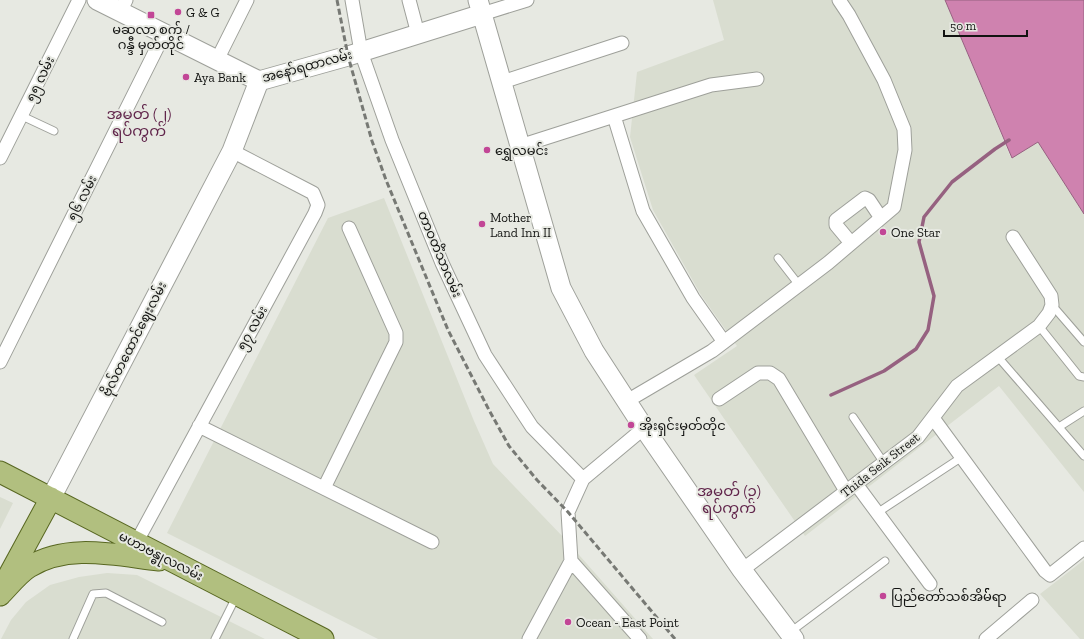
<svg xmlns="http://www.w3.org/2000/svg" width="1084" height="639" font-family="'Zilla Slab','Noto Sans Myanmar',serif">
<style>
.built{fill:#d9ddd0}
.water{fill:#cf82af;stroke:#966180}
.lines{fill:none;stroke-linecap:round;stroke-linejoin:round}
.stream{stroke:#966180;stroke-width:3.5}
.service-casing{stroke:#9ea09a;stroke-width:9}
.minor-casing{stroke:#9ea09a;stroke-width:15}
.secondary-casing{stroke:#9ea09a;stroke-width:21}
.primary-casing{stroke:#586721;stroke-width:23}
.service{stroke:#fff;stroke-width:7}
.minor{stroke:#fff;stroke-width:13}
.secondary{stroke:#fff;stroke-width:19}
.primary{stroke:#b1bf7f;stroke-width:21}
.rail{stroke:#777974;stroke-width:3;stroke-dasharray:6 3;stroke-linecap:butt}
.poi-dot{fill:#c24696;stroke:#e7e9e2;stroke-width:1.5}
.labels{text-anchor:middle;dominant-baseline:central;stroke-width:4;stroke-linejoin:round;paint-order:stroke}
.poi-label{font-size:13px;fill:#121311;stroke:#e7e9e2;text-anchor:start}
.street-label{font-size:13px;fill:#121311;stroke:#e7e9e2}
.quarter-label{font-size:15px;fill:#61254b;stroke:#e7e9e2}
</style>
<rect width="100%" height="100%" fill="#e7e9e2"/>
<path class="built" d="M713 0H945L1011 158 1038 141 1084 214V492L999 386 805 536 694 375 737 346 701 295 653 210 630 137 637 72 724 40Z
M384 198 474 421 493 464 565 539 653 639H378L167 533 328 218Z
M0 497 13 503 0 529Z
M1084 560V639H1080L1040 594Z
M107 573 137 575 265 639H1L11 620 26 602 50 585 79 577Z"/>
<path class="water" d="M945 0H1084V214L1038 142 1012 158Z"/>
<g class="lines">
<path class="stream" d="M831 395 884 371 916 349 928 330 934 296 919 242 924 217 952 182 995 149 1009 140"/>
<defs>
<path id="service" d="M22 116 54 131
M778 258 799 285
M1052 305 1084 342
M1039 326 1079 376 1084 377
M998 357 1084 456
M853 417 884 463
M1059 427 1084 411
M877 513 962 457
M789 633 885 561
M73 639 93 594 106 593 162 622
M215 639 236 597"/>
<path id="minor" d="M352 0 361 52 392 140 442 263 485 355 532 427 583 479
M409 0 418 34
M120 12 126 0
M482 14 527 0
M217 60 247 0
M502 82 622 43
M614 116 643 211 693 298 724 342
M520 146 711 85 757 79
M0 158 79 0
M851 243 836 225V220L865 198 869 200 881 218
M0 362 164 34
M719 399 758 373H770L779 379 846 491
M627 401 712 351 828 263 894 207 905 150 904 129 884 80 849 15 839 0
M933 418 1045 571 1050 575 1084 548
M199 426 432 542
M856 484 930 584
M324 488 396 342V333L349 228
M136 543 315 213 318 205 313 193 232 151
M571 561 640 639
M742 570 918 437 957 386 1039 326 1049 313 1052 305 1051 296 1013 237
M529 639 571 561 568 512 583 479 644 428
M986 639 1032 600"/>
<path id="secondary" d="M97 0 259 81 348 56 482 14
M478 0 561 288 594 351 644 428 742 570 794 639
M51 498 232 151 259 81"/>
<path id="primary" d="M0 472 323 639
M7 579 51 498
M0 595C8 587 19 573 29 567 68 543 115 555 159 560"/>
</defs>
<use href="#service" class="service-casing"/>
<use href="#minor" class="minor-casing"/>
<use href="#secondary" class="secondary-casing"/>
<use href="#primary" class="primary-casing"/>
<use href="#service" class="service"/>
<use href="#minor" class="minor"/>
<use href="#secondary" class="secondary"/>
<use href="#primary" class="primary"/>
<path class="rail" d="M337 0 348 56 372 141 386 180 448 330 489 410 509 446 537 480 568 512 675 639"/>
</g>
<g class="poi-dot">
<circle cx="178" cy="12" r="4"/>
<rect x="147" y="11" width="8" height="8" rx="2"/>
<circle cx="186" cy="77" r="4"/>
<circle cx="487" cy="150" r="4"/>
<circle cx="482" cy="224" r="4"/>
<circle cx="883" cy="232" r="4"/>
<circle cx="631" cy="425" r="4"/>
<circle cx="883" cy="596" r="4"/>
<circle cx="568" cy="622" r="4"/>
</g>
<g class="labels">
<g class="poi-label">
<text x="186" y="12">G &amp; G</text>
<text x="151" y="29" text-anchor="middle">မဆလာ စက် /<tspan x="151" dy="15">ဂန္ဒီ မှတ်တိုင်</tspan></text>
<text x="194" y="77">Aya Bank</text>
<text x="495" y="150">ရွှေလမင်း</text>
<text x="490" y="217">Mother<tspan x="490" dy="15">Land Inn II</tspan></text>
<text x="891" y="232">One Star</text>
<text x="639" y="425">အိုးရှင်းမှတ်တိုင</text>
<text x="891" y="596">ပြည်တော်သစ်အိမ််ရာ</text>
<text x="576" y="622">Ocean - East Point</text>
</g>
<g class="street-label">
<text transform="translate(307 66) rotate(-15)">အနော်ရထာလမ်း</text>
<text transform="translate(40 79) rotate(-64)">၅၅ လမ်း</text>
<text transform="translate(82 198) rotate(-63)">၅၆ လမ်း</text>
<text transform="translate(440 254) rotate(67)">တာဝတိံသာလမ်း</text>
<text transform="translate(252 328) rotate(-61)">၅၇ လမ်း</text>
<text transform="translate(134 339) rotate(-63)">ဗိုလ်တထောင်ဈေးလမ်း</text>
<text transform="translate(880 465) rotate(-38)">Thida Seik Street</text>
<text transform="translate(161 556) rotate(27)">မဟာဗန္ဓုလလမ်း</text>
</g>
<g class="quarter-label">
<text x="139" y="114">အမှတ် (၂)<tspan x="139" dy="17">ရပ်ကွက်</tspan></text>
<text x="729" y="491">အမှတ် (၃)<tspan x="729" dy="17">ရပ်ကွက်</tspan></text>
</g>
</g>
<path d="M944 30v6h83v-6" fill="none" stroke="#121311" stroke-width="2"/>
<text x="950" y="30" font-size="12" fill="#121311" stroke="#e7e9e2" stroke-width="3" paint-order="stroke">50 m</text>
</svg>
